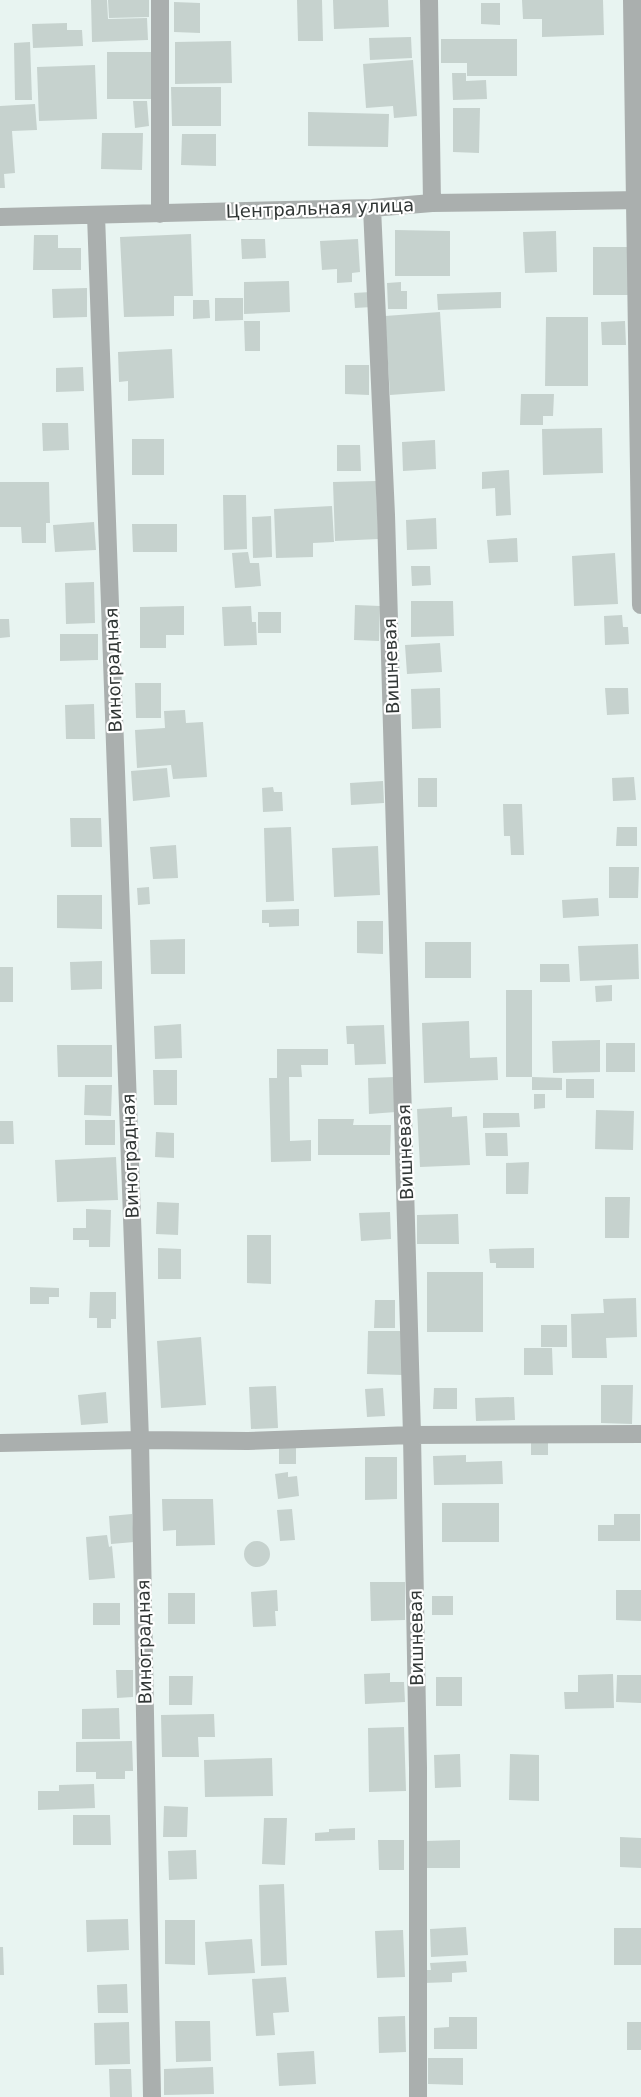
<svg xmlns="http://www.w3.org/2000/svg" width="641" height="2097" font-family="'DejaVu Sans',sans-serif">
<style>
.building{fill:#c6d2ce}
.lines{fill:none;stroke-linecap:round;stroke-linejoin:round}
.minor{stroke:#aaafae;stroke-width:18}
.labels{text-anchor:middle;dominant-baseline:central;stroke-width:4.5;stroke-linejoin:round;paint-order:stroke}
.street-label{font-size:18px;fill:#313635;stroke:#fff}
</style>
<rect width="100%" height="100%" fill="#e8f4f1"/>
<path class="building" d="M91 0H107L108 19 147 18 148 40 92 42Z
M108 0H149V17L109 18Z
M297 0H322L323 41H298Z
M333 0H388L389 27 334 29Z
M522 0H603L604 35 542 37V19H523Z
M174 2 200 3V33L174 32Z
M481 3H500V25L481 24Z
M67 23V30H82L83 46 33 48 32 24Z
M411 37 412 58 370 60 369 38Z
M441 39H517V76H467V63H441Z
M231 41 232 83 175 84V42Z
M30 42 32 100H15L14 43Z
M107 52H152V99H107Z
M413 60 417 116 394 118 393 106 366 108 363 64Z
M95 65 97 119 39 121 37 67Z
M452 73H466V81L486 80 487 99 453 100Z
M171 87H221V126H172Z
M133 101H147L149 126 135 128Z
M35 104 37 130 12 131 15 173 4 174 5 188H0V106Z
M453 108H480L479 153 453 152Z
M308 112 389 114 388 147 308 146Z
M102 133H143L142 170 101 169Z
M182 134H216V166L181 165Z
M395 230 450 231V276H395Z
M556 231 557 272 525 273 523 232Z
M191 234 193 296H174V316L124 317 120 237Z
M34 235H58V248H81V270H33Z
M241 239H265L266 258 242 259Z
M358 239 360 272 352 273V282L337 283V269L322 270 320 241Z
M593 247H631V295H593Z
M289 281 290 312 244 314V282Z
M401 282V291H407V309H388L387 283Z
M87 288V317L53 318 52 289Z
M371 292 372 307 355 308 354 293Z
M501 292V308L438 310 437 294Z
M215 298H243V320L215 321Z
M193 300H209L210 318 193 319Z
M440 312 445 391 390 395 385 316Z
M546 317H588V386H545Z
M244 321H260V351H245Z
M625 321 626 345H602L601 322Z
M172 349 174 398 128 401V381L119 382 118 352Z
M345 365H369V395L345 394Z
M83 367 84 391 56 392V368Z
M521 394H554L553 416H543V425H520Z
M42 423H68L69 450 43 451Z
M602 428 603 473 543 475 542 429Z
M132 439H164V475H132Z
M435 440 436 469 403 471 402 442Z
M337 445H360L361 471H337Z
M509 470 511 515 496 516 495 488 482 489V472Z
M376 481 378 539 335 541 333 482Z
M0 482H49L50 523H46V543H22L21 527H0Z
M223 495H246L247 549 224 550Z
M332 506 334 542 313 543V557L276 558 274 509Z
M271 516 272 557 253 558 252 517Z
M436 518 437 549 407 550 406 520Z
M94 522 96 550 55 552 53 525Z
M132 524H177V552H133Z
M517 538 518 562 489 563 487 540Z
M248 552 250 563H259L261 586 235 588 232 553Z
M615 553 618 604 574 606 572 556Z
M411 566H430L431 585 412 586Z
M94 582 95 623 66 624 65 583Z
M411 601H453L454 636 411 637Z
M355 605 380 606 379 641 354 640Z
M184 606V635H166V648H140V607Z
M251 606 252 622H256L257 645 224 646 222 607Z
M258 612H281V633H258Z
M622 615 623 627H628L629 644 605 645 604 616Z
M0 619H9L10 637 0 638Z
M60 634H98V660L60 661Z
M440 643 442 672 407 674 405 645Z
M135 683H161V718H136Z
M440 688 441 728 412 729 411 689Z
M605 688H628L629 714 607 715Z
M94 704 95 739H66L65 705Z
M185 710 186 723 203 722 207 777 173 779 171 765 137 768 135 730 165 728 164 711Z
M167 768 170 797 133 801 131 771Z
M634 777 636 800 613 801 612 778Z
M418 778H437V807H418Z
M383 781 384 803 351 805 350 783Z
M273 787 274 792H282L283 811 263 812 262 788Z
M503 804H522L524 855H511L510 836H504Z
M70 818H101L102 847H71Z
M291 827 294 901 266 902 264 828Z
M617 827H637V846H616Z
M176 845 178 878 153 879 150 847Z
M378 846 380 895 334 897 332 848Z
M609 867H639L638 898H609Z
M149 887 150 904 138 905 137 888Z
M57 895H102V929L57 928Z
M598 898 599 916 563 918 562 900Z
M299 909V926L269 927V923H262V910Z
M357 921H383V954L357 953Z
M185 939V974H151L150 940Z
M425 942H471V978H425Z
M638 944 639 979 580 981 578 946Z
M102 961V989L71 990 70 962Z
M540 964H569L570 982H540Z
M0 967H13V1002H0Z
M612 985V1001L596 1002 595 986Z
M506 990H532V1077H506Z
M469 1021 470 1058 497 1057 498 1080 424 1083 422 1023Z
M181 1024 182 1058 155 1059 154 1026Z
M384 1025 386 1064 355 1065 354 1044H347L346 1026Z
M600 1040V1072L553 1073 552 1041Z
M606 1043H635V1072H606Z
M57 1045H112V1077H58Z
M277 1049H328V1065H301L302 1077H289L290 1141 311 1140V1161L271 1162 269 1078H277Z
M153 1070H177V1105H154Z
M395 1077 396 1112 369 1114 368 1078Z
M532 1077 562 1078V1090H532Z
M566 1079H594V1098H566Z
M85 1085H112L111 1116 84 1115Z
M534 1094H545V1108L534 1109Z
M452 1107V1117L467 1116 470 1165 420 1167 417 1109Z
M596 1110 634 1111 633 1150 595 1149Z
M483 1113H519L520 1127 483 1128Z
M318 1119H354L353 1125H391L390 1155H318Z
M85 1120H115V1145H85Z
M0 1121H13L14 1144H0Z
M156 1132 174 1133V1158L155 1157Z
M485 1133H507L508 1156H486Z
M116 1157 118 1200 57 1202 55 1160Z
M529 1162 528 1194H506V1163Z
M605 1197H630L629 1238H605Z
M157 1202 179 1203 178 1235 156 1234Z
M86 1209 111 1210 110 1247H89V1240H73V1228H86Z
M390 1212 391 1239 361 1241 359 1213Z
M458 1214 459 1244H417V1215Z
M247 1235H271V1284L247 1283Z
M158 1248 181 1249V1279H158Z
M534 1248V1268H496V1263H490L489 1249Z
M427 1272H483V1332H427Z
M30 1287 59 1288V1297H49V1304H30Z
M90 1292H116V1319H111V1328H97V1318H89Z
M636 1298 637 1337 606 1338 607 1358H572L571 1314 604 1313 603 1299Z
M375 1300H395V1328H374Z
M541 1325H567V1347H541Z
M368 1331H404L403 1375 367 1374Z
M201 1337 206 1405 161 1408 157 1341Z
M524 1348H552L553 1375H524Z
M601 1385H633L632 1424 601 1423Z
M276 1386 278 1428 251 1429 249 1387Z
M383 1388 385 1416 367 1417 365 1389Z
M434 1388H457V1409H433Z
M106 1392 108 1423 81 1425 78 1395Z
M514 1397 515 1420 476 1421 475 1398Z
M531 1439H548V1455H531Z
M279 1448H296V1464H279Z
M466 1455V1462L502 1461 503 1484 434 1485 433 1456Z
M365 1457H397V1499L365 1500Z
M288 1472V1477L297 1476 299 1496 278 1499 275 1474Z
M162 1499H213L215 1545 176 1546V1530L163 1531Z
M442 1503H499V1542H442Z
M292 1509 295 1540 280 1541 277 1510Z
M132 1514 134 1542 111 1544 109 1516Z
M614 1514H640V1541H598V1525H614Z
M107 1535 109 1547 112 1546 115 1578 89 1580 86 1537Z
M244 1554a13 13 0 1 1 26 0a13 13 0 1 1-26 0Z
M370 1582H405V1620L371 1621Z
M277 1590 278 1611H275L276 1626 253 1627 251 1592Z
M616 1590H641V1621L616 1620Z
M168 1593H195V1624H168Z
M432 1596H453V1615H432Z
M93 1603H120V1625H93Z
M116 1670H133V1697L117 1698Z
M390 1673V1682H404L405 1702 365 1704 364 1674Z
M613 1674 614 1708 565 1709 564 1692H578V1675Z
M617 1675H641V1703L616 1702Z
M169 1676H193L192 1705H169Z
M436 1677H462V1706H436Z
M119 1708 120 1739H82V1709Z
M214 1714 215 1737H198L199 1757H162L161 1715Z
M404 1727 406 1791 369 1792 368 1728Z
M132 1741 133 1771H125V1779H96V1772H76V1742Z
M460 1754 461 1787 435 1788 434 1755Z
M510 1754 539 1755V1801L509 1800Z
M272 1758 273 1796 205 1797 204 1760Z
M94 1784 95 1808 38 1810V1791H59V1785Z
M164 1806 188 1807 187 1837H163Z
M73 1815H110L111 1845H73Z
M264 1818H287L285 1865 262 1864Z
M355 1828V1840L315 1841V1833L329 1832V1829Z
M620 1837 641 1838V1868L620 1867Z
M378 1840H404V1870H379Z
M460 1840V1868H425V1841Z
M196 1850 197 1879 169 1880 168 1851Z
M284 1884 287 1965 261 1966 259 1885Z
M128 1919 129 1950 87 1952 86 1920Z
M165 1920H195V1965L165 1964Z
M466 1927 468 1955 431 1957 430 1929Z
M614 1928H641V1965H614Z
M403 1930 405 1977 377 1978 375 1931Z
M252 1939 255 1973 208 1975 205 1942Z
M0 1947H3L4 1975H0Z
M466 1961 467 1972 452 1973V1982L424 1983V1970H431L430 1963Z
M286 1977 289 2012 273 2013 275 2035 256 2036 252 1979Z
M127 1984 128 2013H98L97 1985Z
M405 2016 406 2052 379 2053 378 2017Z
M449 2017H477V2049H434V2028L449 2027Z
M175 2021H210L211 2061 176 2062Z
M129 2022 130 2064 95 2065 94 2023Z
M627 2022H641V2050H627Z
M314 2051 316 2084 279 2086 277 2053Z
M428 2058H463V2085L428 2084Z
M213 2067 214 2094 164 2095V2069Z
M109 2069H131L132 2097H110Z"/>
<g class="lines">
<path class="minor" d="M160 0V214
M429 0 432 203
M632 0 641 605
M372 208 386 515 412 1435 418 1768V2097
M96 215 140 1440 152 2097
M0 217 372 208 432 203 641 200
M0 1443 140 1440 248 1441 412 1435 641 1434"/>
</g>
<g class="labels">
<g class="street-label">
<text transform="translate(320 208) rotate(-2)">Центральная улица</text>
<text transform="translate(391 666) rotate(-92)">Вишневая</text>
<text transform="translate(113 670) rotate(-92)">Виноградная</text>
<text transform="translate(405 1152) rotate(-92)">Вишневая</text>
<text transform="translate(130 1156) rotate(-92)">Виноградная</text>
<text transform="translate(416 1638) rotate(-91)">Вишневая</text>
<text transform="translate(144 1642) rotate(-91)">Виноградная</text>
</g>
</g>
</svg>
